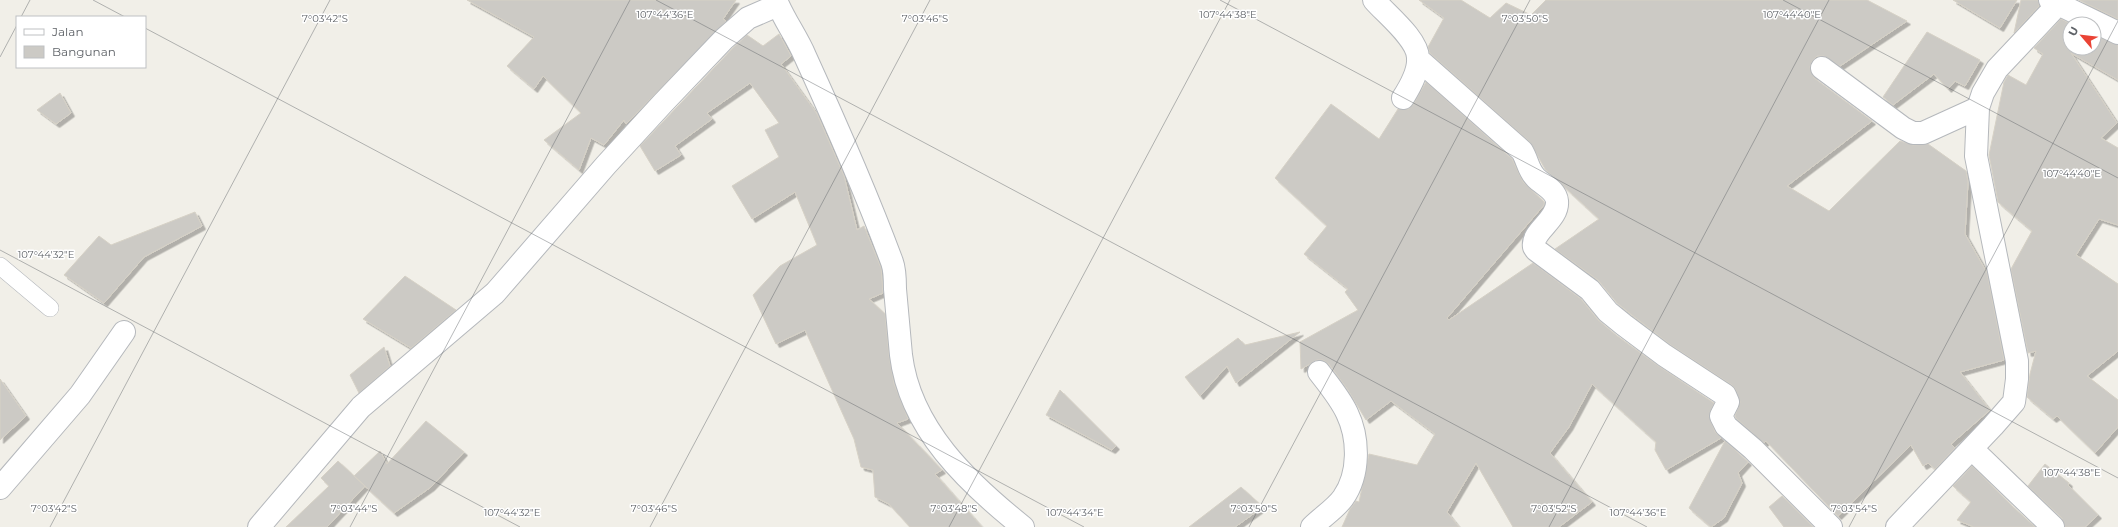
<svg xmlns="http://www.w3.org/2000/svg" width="2118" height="527" font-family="Montserrat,sans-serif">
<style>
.building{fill:#cccac5;stroke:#d6d1c6;filter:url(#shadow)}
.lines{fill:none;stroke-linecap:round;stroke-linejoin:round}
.service-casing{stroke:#b5b8bc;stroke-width:18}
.minor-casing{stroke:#b5b8bc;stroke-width:24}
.service{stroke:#fff;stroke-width:17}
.minor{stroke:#fff;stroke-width:22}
.ticks{fill:none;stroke:#5f6368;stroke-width:1;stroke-opacity:0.45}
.ticks-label{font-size:10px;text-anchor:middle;fill:#5f6368;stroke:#fff;stroke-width:3;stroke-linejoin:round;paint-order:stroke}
</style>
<defs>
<filter id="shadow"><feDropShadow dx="3.5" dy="3.5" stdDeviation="0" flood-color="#0004"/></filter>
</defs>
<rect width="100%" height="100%" fill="#f1efe8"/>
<path class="building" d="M467 0H736L723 19 726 21 626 124 624 120 604 145 591 138 579 170 544 140 581 113 543 76 534 89 507 66 534 37Z
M1419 0H1461L1490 18 1506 3 1531 15 1546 0H1867L1907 21 1840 66 1824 56H1817L1812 61 1810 67 1814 78 1872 121 1787 186 1829 211 1900 141 1913 145 1928 144 1966 171 1968 182 1965 234 1987 273 2004 360 1960 372 1990 410 1951 444 1955 448 1935 469 1928 463 1923 466 1911 445 1838 516 1766 441 1764 443 1736 418 1735 416 1740 402 1736 390 1732 385 1671 345 1632 315 1617 303 1598 280 1555 249 1599 219 1545 169 1530 142 1430 53 1428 47 1444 18Z
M1953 0H2017L2000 28Z
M2021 0H2038L2039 6 2014 33Z
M2079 0H2118V19Z
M2061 19 2071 24 2070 48H2094V35L2118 45V80L2071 53 2117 123 2101 138 2118 148V225L2099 219 2076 255 2118 284V351L2087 376 2118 400V427L2095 453 2057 416 2053 419 2027 397 2030 374 2036 351 2028 353 2011 269 2032 231 1998 202 1989 155 2004 82 2008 75 2026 85 2043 54 2034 48Z
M1927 32 1980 60 1965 86 1955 81 1948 89 1934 74 1893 105 1883 97Z
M779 34 791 56 781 64 817 114 844 176 857 230 864 226 881 268 883 293 869 299 885 314 889 356 894 384 908 419 897 423 942 470 935 474 982 527H910L889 504 875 497 873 470 861 467 854 439 805 330 776 344 753 295 780 266 817 245 795 192 752 219 732 186 779 157 765 130 779 123 750 83 707 113 712 119 675 146 681 155 655 171 640 146 733 48 747 35 763 46Z
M1426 82 1512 159 1523 182 1544 202V205L1447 318 1449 320 1533 263 1581 299 1598 320 1616 335 1657 365 1714 403 1709 416 1715 432 1721 438 1666 470 1655 450 1656 442 1592 384 1569 427 1550 453 1592 502 1559 527H1513L1476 463 1447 512 1459 527H1342L1350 509 1356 501 1359 502 1369 454 1417 465 1435 434 1391 401 1366 420 1348 390 1329 364 1323 360H1317L1301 369 1300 342 1358 310 1345 292 1348 289 1304 254 1327 226 1275 178 1331 104 1379 139 1398 109H1409L1413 105Z
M60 93 71 113 56 124 37 110Z
M195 212 202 226 144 257 104 303 64 275 99 236 111 245Z
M405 276 456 310 411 348 363 319Z
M1300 332 1236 383 1227 366 1200 396 1185 377 1238 338 1245 345Z
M384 347 390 366 359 393 350 375Z
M0 379 26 416 0 440Z
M1060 390 1116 446 1112 450 1046 415Z
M426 421 464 452 431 487 394 513 354 476 380 451 387 464Z
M1725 441 1748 462 1738 473 1742 483 1724 518 1711 527 1689 508Z
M338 461 365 486 327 527H286L329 486 321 478Z
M2045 464 2069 483 2068 485 2098 515 2085 527H2065L2062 518 2028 486Z
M1972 466 2012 506 2035 527H1974L1957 520 1971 502 1953 486Z
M1241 487 1263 507 1235 527H1189Z
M1782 496 1813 527H1784L1769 507Z"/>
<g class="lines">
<defs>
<path id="service" d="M0 266 50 308"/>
<path id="minor" d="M776 0C784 20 797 37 805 56 836 124 866 192 892 262 895 270 895 280 895 289 897 311 899 333 901 355 910 429 968 483 1023 527
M1374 0C1386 14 1418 39 1418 58 1419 71 1410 87 1403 98
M2050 0 2118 33
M1418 59 1522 151C1528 161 1528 170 1536 178 1543 185 1556 190 1557 201 1559 220 1531 231 1534 247L1536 250 1590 290 1608 312 1624 325 1664 355 1725 395 1728 402 1721 416 1726 426 1753 449 1831 527
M1822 68 1903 128 1913 133H1923L1978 108
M1972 449 2053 527
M0 488 80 395 124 332
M259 527 361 407 495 293 606 165 663 103 724 39 748 18 778 5
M1312 527C1322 517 1335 509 1343 498 1360 474 1359 438 1347 413 1340 398 1329 385 1319 372
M1897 527 1993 426 2014 402 2017 379V361L1976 156 1978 108 1983 93 1997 69 2062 0"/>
</defs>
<use href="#service" class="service-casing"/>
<use href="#minor" class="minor-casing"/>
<use href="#service" class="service"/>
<use href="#minor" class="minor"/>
</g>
<path class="ticks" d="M93 0 125 17M656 0 1647 527M1220 0 2118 478M1783 0 2118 178M21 17 30 0M145 28 1084 527M0 57 17 25M0 250 520 527M50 527 330 0M350 527 630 0M650 527 930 0M949 527 1230 0M1249 527 1530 0M1549 527 1829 0M1849 527 2118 21"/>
<g class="ticks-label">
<text x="665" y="18">107°44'36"E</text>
<text x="1228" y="18">107°44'38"E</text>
<text x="1792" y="18">107°44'40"E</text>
<text x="325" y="22">7°03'42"S</text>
<text x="925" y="22">7°03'46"S</text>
<text x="1525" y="22">7°03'50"S</text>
<text x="2072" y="177">107°44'40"E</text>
<text x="46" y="258">107°44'32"E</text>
<text x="2072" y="476">107°44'38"E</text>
<text x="54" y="512">7°03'42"S</text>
<text x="354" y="512">7°03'44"S</text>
<text x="654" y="512">7°03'46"S</text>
<text x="954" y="512">7°03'48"S</text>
<text x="1254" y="512">7°03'50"S</text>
<text x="1554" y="512">7°03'52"S</text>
<text x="1854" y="512">7°03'54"S</text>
<text x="512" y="516">107°44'32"E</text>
<text x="1075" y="516">107°44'34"E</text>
<text x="1638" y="516">107°44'36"E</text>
</g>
<rect x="16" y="16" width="130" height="52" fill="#ffffff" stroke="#bfc1c3"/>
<rect x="24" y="29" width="20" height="6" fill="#ffffff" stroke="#bfc1c3"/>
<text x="52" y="36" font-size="12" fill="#5f6368">Jalan</text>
<rect x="24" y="46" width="20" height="12" fill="#cccac5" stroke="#bfc1c3"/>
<text x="52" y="56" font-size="12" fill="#5f6368">Bangunan</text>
<g transform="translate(2082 36) rotate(298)"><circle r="19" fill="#ffffff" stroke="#bfc1c3"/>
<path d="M0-3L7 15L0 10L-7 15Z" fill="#ea4335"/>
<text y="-6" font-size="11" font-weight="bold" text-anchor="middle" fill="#5f6368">U</text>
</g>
</svg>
